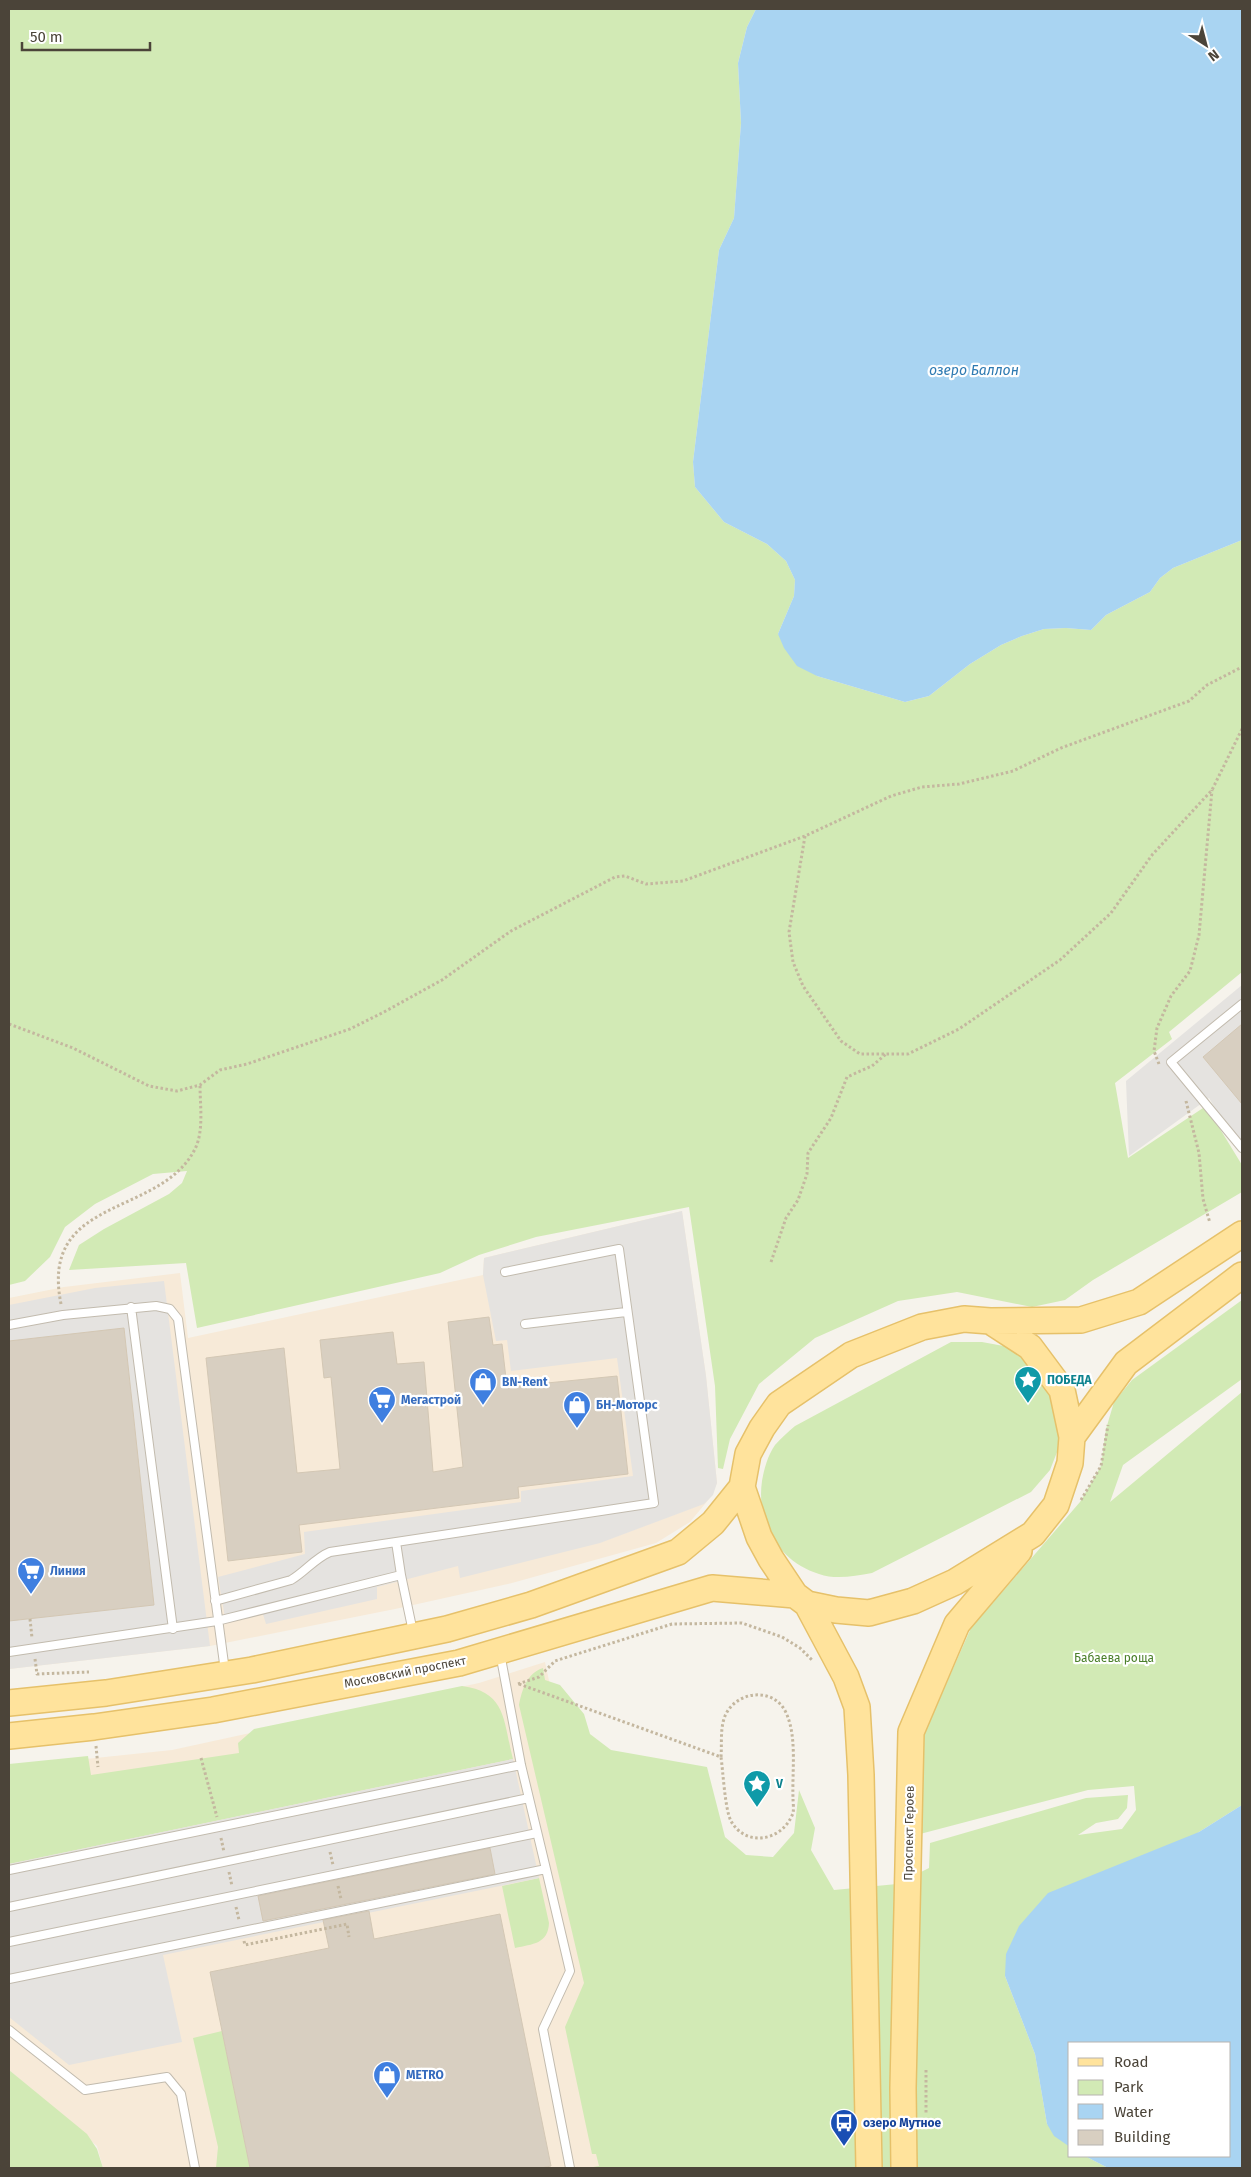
<svg xmlns="http://www.w3.org/2000/svg" width="1251" height="2177" font-family="'Fira Sans',sans-serif">
<style>
.commercial{fill:#f7ead8}
.green{fill:#d2eab5}
.parking{fill:#e5e3e0}
.water{fill:#a9d4f2}
.building{fill:#d8cfc1;stroke:#d3c7b4}
.lines{fill:none;stroke-linecap:round;stroke-linejoin:round}
.lane-casing{stroke:#c2bbae;stroke-width:10}
.primary-casing{stroke:#e6c16a;stroke-width:28}
.path{stroke:#c4b79f;stroke-width:3;stroke-dasharray:2.5 2.5;stroke-linecap:butt}
.lane{stroke:#fff;stroke-width:8}
.primary{stroke:#ffe39c;stroke-width:25}
.labels{text-anchor:middle;dominant-baseline:central;stroke-width:4.5;stroke-linejoin:round;paint-order:stroke}
.culture-label{font-size:12px;font-weight:bold;fill:#0d838f;stroke:#fff;text-anchor:start}
.shop-label{font-size:12px;font-weight:bold;fill:#366cbe;stroke:#fff;text-anchor:start}
.park-label{font-size:12px;fill:#4a7f2a;stroke:#fff}
.street-label{font-size:12px;fill:#4b4439;stroke:#fff}
.transit-label{font-size:12px;font-weight:bold;fill:#164399;stroke:#fff;text-anchor:start}
.water-label{font-size:14px;font-style:italic;fill:#2e7ab2;stroke:#fff}
</style>
<rect width="100%" height="100%" fill="#f6f3ec"/>
<path class="commercial" d="M682 1211 706 1376 717 1483 709 1499 690 1522 656 1543 512 1583 395 1609 210 1646 9 1669V1298L64 1287 180 1273 188 1338 483 1275 484 1258Z
M545 1662 654 2168H103L97 2146 9 2070V1767L172 1750 479 1683Z"/>
<path class="green" d="M9 9H756L747 27 738 63 741 123 734 218 719 250 693 462 695 487 724 522 767 544 786 561 795 580 794 596 778 634 817 676 905 702 929 696 970 664 1001 645 1022 636 1044 629 1066 628 1091 630 1106 615 1150 592 1160 578 1173 568 1242 540V972L1169 1032 1172 1039 1115 1083 1128 1158 1206 1106 1242 1165V1192L1093 1280 1065 1300 1032 1307 957 1292 898 1301 815 1338 759 1384 730 1439 723 1469 718 1468 715 1386 689 1207 536 1237 479 1255 440 1273 197 1328 186 1263 69 1270 79 1245 104 1229 169 1194 182 1183 187 1171 153 1174 95 1204 65 1227 50 1257 25 1281 9 1285Z
M1242 1300V1379L1123 1465 1110 1502 1242 1392V1805L1199 1832 1005 1976 1035 2054 1047 2124 1070 2147V2156H1085L1108 2168H588L599 2166 596 2154H592L565 2027 584 1983 519 1705C522 1690 527 1673 543 1668L545 1680 560 1685 584 1714 590 1734 611 1750 707 1767 725 1837 746 1855 773 1857 794 1833 799 1790 815 1828 811 1850 834 1890 897 1884 929 1868 930 1843 1086 1798 1128 1795 1127 1808 1118 1819 1096 1823 1078 1835 1122 1829 1136 1810 1134 1786 1088 1790 920 1834 924 1734 971 1628 1080 1502 1101 1466 1106 1429 1114 1402 1132 1380Z
M951 1342H982L1009 1347 1033 1362 1052 1385 1061 1442 1050 1470 1031 1492 872 1573C854 1576 836 1580 819 1574 778 1561 756 1522 762 1481 764 1469 768 1455 775 1445 781 1438 788 1432 795 1426Z
M462 1686C507 1692 503 1721 513 1759L9 1864V1764L88 1756 91 1775 239 1753 238 1743 254 1729Z
M539 1878 549 1923C548 1944 533 1944 515 1948L502 1886Z
M222 2031 250 2168H216L218 2147 193 2038Z
M9 2070 87 2134 97 2149 103 2168H9Z"/>
<path class="parking" d="M1242 985V1153L1209 1098 1129 1156 1126 1081Z
M682 1211 706 1376 717 1483 713 1495 704 1504 600 1543 460 1578 458 1566 377 1587V1599L266 1624 261 1608 225 1618 218 1577 305 1554 304 1532 521 1502V1491L633 1476 617 1358 511 1371 507 1340 496 1341 483 1275 484 1258Z
M164 1281 210 1646 9 1669V1621L154 1605 124 1328 9 1341V1305L95 1288Z
M513 1759 539 1878 163 1955 182 2042 69 2065 9 2017V1864Z"/>
<path class="water" d="M756 9H1242V540L1173 568 1160 578 1150 592 1106 615 1091 630 1066 628 1044 629 1022 636 1001 645 970 664 929 696 905 702 817 676 797 666 784 648 778 634 794 596 795 580 786 561 767 544 724 522 695 487 693 462 719 250 734 218 741 123 738 63 747 27Z
M1242 1805V2168H1108L1085 2156H1230V2043H1070V2147L1054 2136 1047 2124 1035 2054 1005 1976 1006 1954 1019 1926 1048 1893 1199 1832Z"/>
<path class="building" d="M1242 1024V1104L1203 1057Z
M489 1317 493 1345 502 1344 507 1387 617 1376 628 1474 518 1487 519 1498 299 1525 302 1552 228 1561 206 1358 284 1348 297 1473 340 1469 331 1377 324 1378 320 1340 393 1332 397 1364 424 1362 433 1472 463 1467 448 1322Z
M124 1328 154 1605 9 1621V1341Z
M490 1848 495 1874 263 1921 258 1896Z
M369 1911 374 1939 500 1914 551 2166 541 2168H250L210 1972 329 1948 323 1920Z"/>
<g class="lines">
<defs>
<path id="lane" d="M1242 1004 1171 1062 1242 1148
M131 1307 173 1629
M525 1324 626 1312
M9 1325 63 1315 156 1306 170 1309 178 1319 225 1671
M396 1542 654 1503 619 1249 505 1272
M401 1575 413 1632
M9 1652 217 1621 401 1575 396 1542 330 1552C315 1558 305 1572 291 1580L215 1601
M546 1869 570 1971 543 2029 570 2168
M9 1870 521 1765
M9 1907 529 1798
M9 1942 537 1833
M9 1979 546 1869 521 1765 500 1653
M9 2030 85 2090 167 2077 181 2094 195 2168"/>
<path id="primary" d="M990 1321 1030 1347 1062 1390 1072 1437 1070 1463 1056 1505 1033 1534 955 1582 913 1601 869 1613 836 1610 807 1604 795 1595 771 1559 759 1537 742 1487 748 1454 762 1428 779 1404 851 1355 922 1327 964 1319 990 1321 1081 1320 1139 1302 1242 1234
M1072 1437 1126 1363 1242 1275
M807 1604 846 1677 857 1707 861 1775 869 2168
M9 1703 106 1693 252 1670 447 1629 531 1605 678 1552 713 1523 742 1487
M9 1736 94 1727 213 1710 459 1663 712 1588 795 1595
M904 2168 903 2088 911 1732 957 1624 1019 1551"/>
</defs>
<use href="#lane" class="lane-casing"/>
<use href="#primary" class="primary-casing"/>
<path class="path" d="M805 836 789 932 793 962 803 986 841 1041 860 1054H908L959 1029 1060 960 1111 913 1152 855 1212 790 1242 729
M9 1024 73 1048 149 1086 177 1091 200 1085 220 1070 247 1064 350 1029 384 1012 442 980 511 931 615 877 625 876 646 884 683 881 805 836 891 796 922 787 959 784 1013 771 1061 748 1189 701 1207 685 1242 667
M1159 1064 1154 1051 1157 1028 1171 996 1190 971 1199 935 1212 790
M1186 1101 1199 1153 1203 1199 1210 1223
M771 1262 786 1218 798 1200 807 1174 808 1153 831 1118 847 1077 872 1066 886 1054
M61 1304C39 1195 160 1218 195 1149 204 1131 200 1105 200 1085
M1081 1500 1101 1466 1108 1425
M30 1619 32 1638
M35 1659 37 1674 89 1672
M518 1684 539 1677 555 1661 672 1624 742 1623 782 1637 800 1648 812 1660
M519 1684 721 1757C722 1744 720 1728 725 1716 736 1690 776 1686 787 1715 797 1739 792 1772 793 1798 793 1802 794 1809 793 1813 783 1841 746 1848 731 1821 725 1810 723 1771 721 1757
M96 1746 98 1767
M201 1758 217 1817
M221 1838 224 1852
M330 1852 333 1865
M229 1872 232 1886
M338 1886 341 1899
M236 1907 239 1920
M244 1941 245 1945 347 1924 349 1937
M926 2070V2114"/>
<use href="#lane" class="lane"/>
<use href="#primary" class="primary"/>
</g>
<defs>
<symbol id="sight-pin" viewBox="-11 -11 22 30"><path d="M0 17L-7.5 6A9.5 9.5 0 1 1 7.5 6Z" fill="#0f9aa8" stroke="#fff"/><path d="M0-6L1.8-2.2L6-1.7L2.9 1.2L3.7 5.4L0 3.3L-3.7 5.4L-2.9 1.2L-6-1.7L-1.8-2.2Z" fill="#fff"/></symbol>
<symbol id="shop-pin" viewBox="-11 -11 22 30"><path d="M0 17L-7.5 6A9.5 9.5 0 1 1 7.5 6Z" fill="#3f7fe0" stroke="#fff"/><path d="M-5-2.5h2.3a2.7 3.5 0 0 1 5.4 0H5L5.5 6h-11ZM-1.5-2.5h3a1.5 2.3 0 0 0-3 0Z" fill="#fff"/></symbol>
<symbol id="supermarket-pin" viewBox="-11 -11 22 30"><path d="M0 17L-7.5 6A9.5 9.5 0 1 1 7.5 6Z" fill="#3f7fe0" stroke="#fff"/><path d="M-6-5.5h2.5l.6 2H6L4.5 2H-2.5L-4.4-4H-6ZM-1.5 3.2a1.3 1.3 0 1 0 .1 0ZM3 3.2a1.3 1.3 0 1 0 .1 0Z" fill="#fff"/></symbol>
<symbol id="bus-pin" viewBox="-11 -11 22 30"><path d="M0 17L-7.5 6A9.5 9.5 0 1 1 7.5 6Z" fill="#1a4fb4" stroke="#fff"/><path d="M-5-6H5V4H4V6H2V4H-2V6H-4V4H-5ZM-3.5-4V0h7V-4ZM-3.5 1.2v1.5H-2V1.2ZM2 1.2v1.5H3.5V1.2Z" fill="#fff"/></symbol>
</defs>
<g fill-rule="evenodd">
<use href="#sight-pin" x="1012" y="1364" width="32" height="43"/>
<use href="#shop-pin" x="467" y="1366" width="32" height="43"/>
<use href="#supermarket-pin" x="366" y="1384" width="32" height="43"/>
<use href="#shop-pin" x="561" y="1389" width="32" height="43"/>
<use href="#supermarket-pin" x="15" y="1555" width="32" height="43"/>
<use href="#sight-pin" x="741" y="1768" width="32" height="43"/>
<use href="#shop-pin" x="371" y="2059" width="32" height="43"/>
<use href="#bus-pin" x="828" y="2107" width="32" height="43"/>
</g>
<g class="labels">
<g class="culture-label">
<text x="1047" y="1380">ПОБЕДА</text>
<text x="776" y="1784">V</text>
</g>
<g class="shop-label">
<text x="502" y="1382">BN-Rent</text>
<text x="401" y="1400">Мегастрой</text>
<text x="596" y="1405">БН-Моторс</text>
<text x="50" y="1571">Линия</text>
<text x="406" y="2075">METRO</text>
</g>
<g class="park-label">
<text x="1114" y="1658">Бабаева роща</text>
</g>
<g class="street-label">
<text transform="translate(405 1672) rotate(-11)">Московский проспект</text>
<text transform="translate(909 1833) rotate(-89)">Проспект Героев</text>
</g>
<g class="transit-label">
<text x="863" y="2123">озеро Мутное</text>
</g>
<g class="water-label">
<text x="974" y="370">озеро Баллон</text>
</g>
</g>
<rect width="1251" height="2177" fill="none" stroke="#4b4439" stroke-width="20"/>
<rect x="1068" y="2042" width="162" height="115" fill="#ffffff" stroke="#b7b4b0"/>
<rect x="1078" y="2058" width="25" height="8" fill="#ffe39c" stroke="#b7b4b0"/>
<text x="1114" y="2067" font-size="15" fill="#4b4439">Road</text>
<rect x="1078" y="2080" width="25" height="15" fill="#d2eab5" stroke="#b7b4b0"/>
<text x="1114" y="2092" font-size="15" fill="#4b4439">Park</text>
<rect x="1078" y="2104" width="25" height="15" fill="#a9d4f2" stroke="#b7b4b0"/>
<text x="1114" y="2117" font-size="15" fill="#4b4439">Water</text>
<rect x="1078" y="2130" width="25" height="15" fill="#d8cfc1" stroke="#b7b4b0"/>
<text x="1114" y="2142" font-size="15" fill="#4b4439">Building</text>
<g transform="translate(1206 45) rotate(144)" stroke="#ffffff" stroke-width="4" paint-order="stroke">
<path d="M0-4L9 19L0 12L-9 19Z" fill="#4b4439"/>
<text y="-8" font-size="14" font-weight="bold" text-anchor="middle" fill="#4b4439">N</text>
</g>
<path d="M22 42v8h128v-8" fill="none" stroke="#4b4439" stroke-width="2.5"/>
<text x="30" y="42" font-size="15" fill="#4b4439" stroke="#ffffff" stroke-width="4" paint-order="stroke">50 m</text>
</svg>
